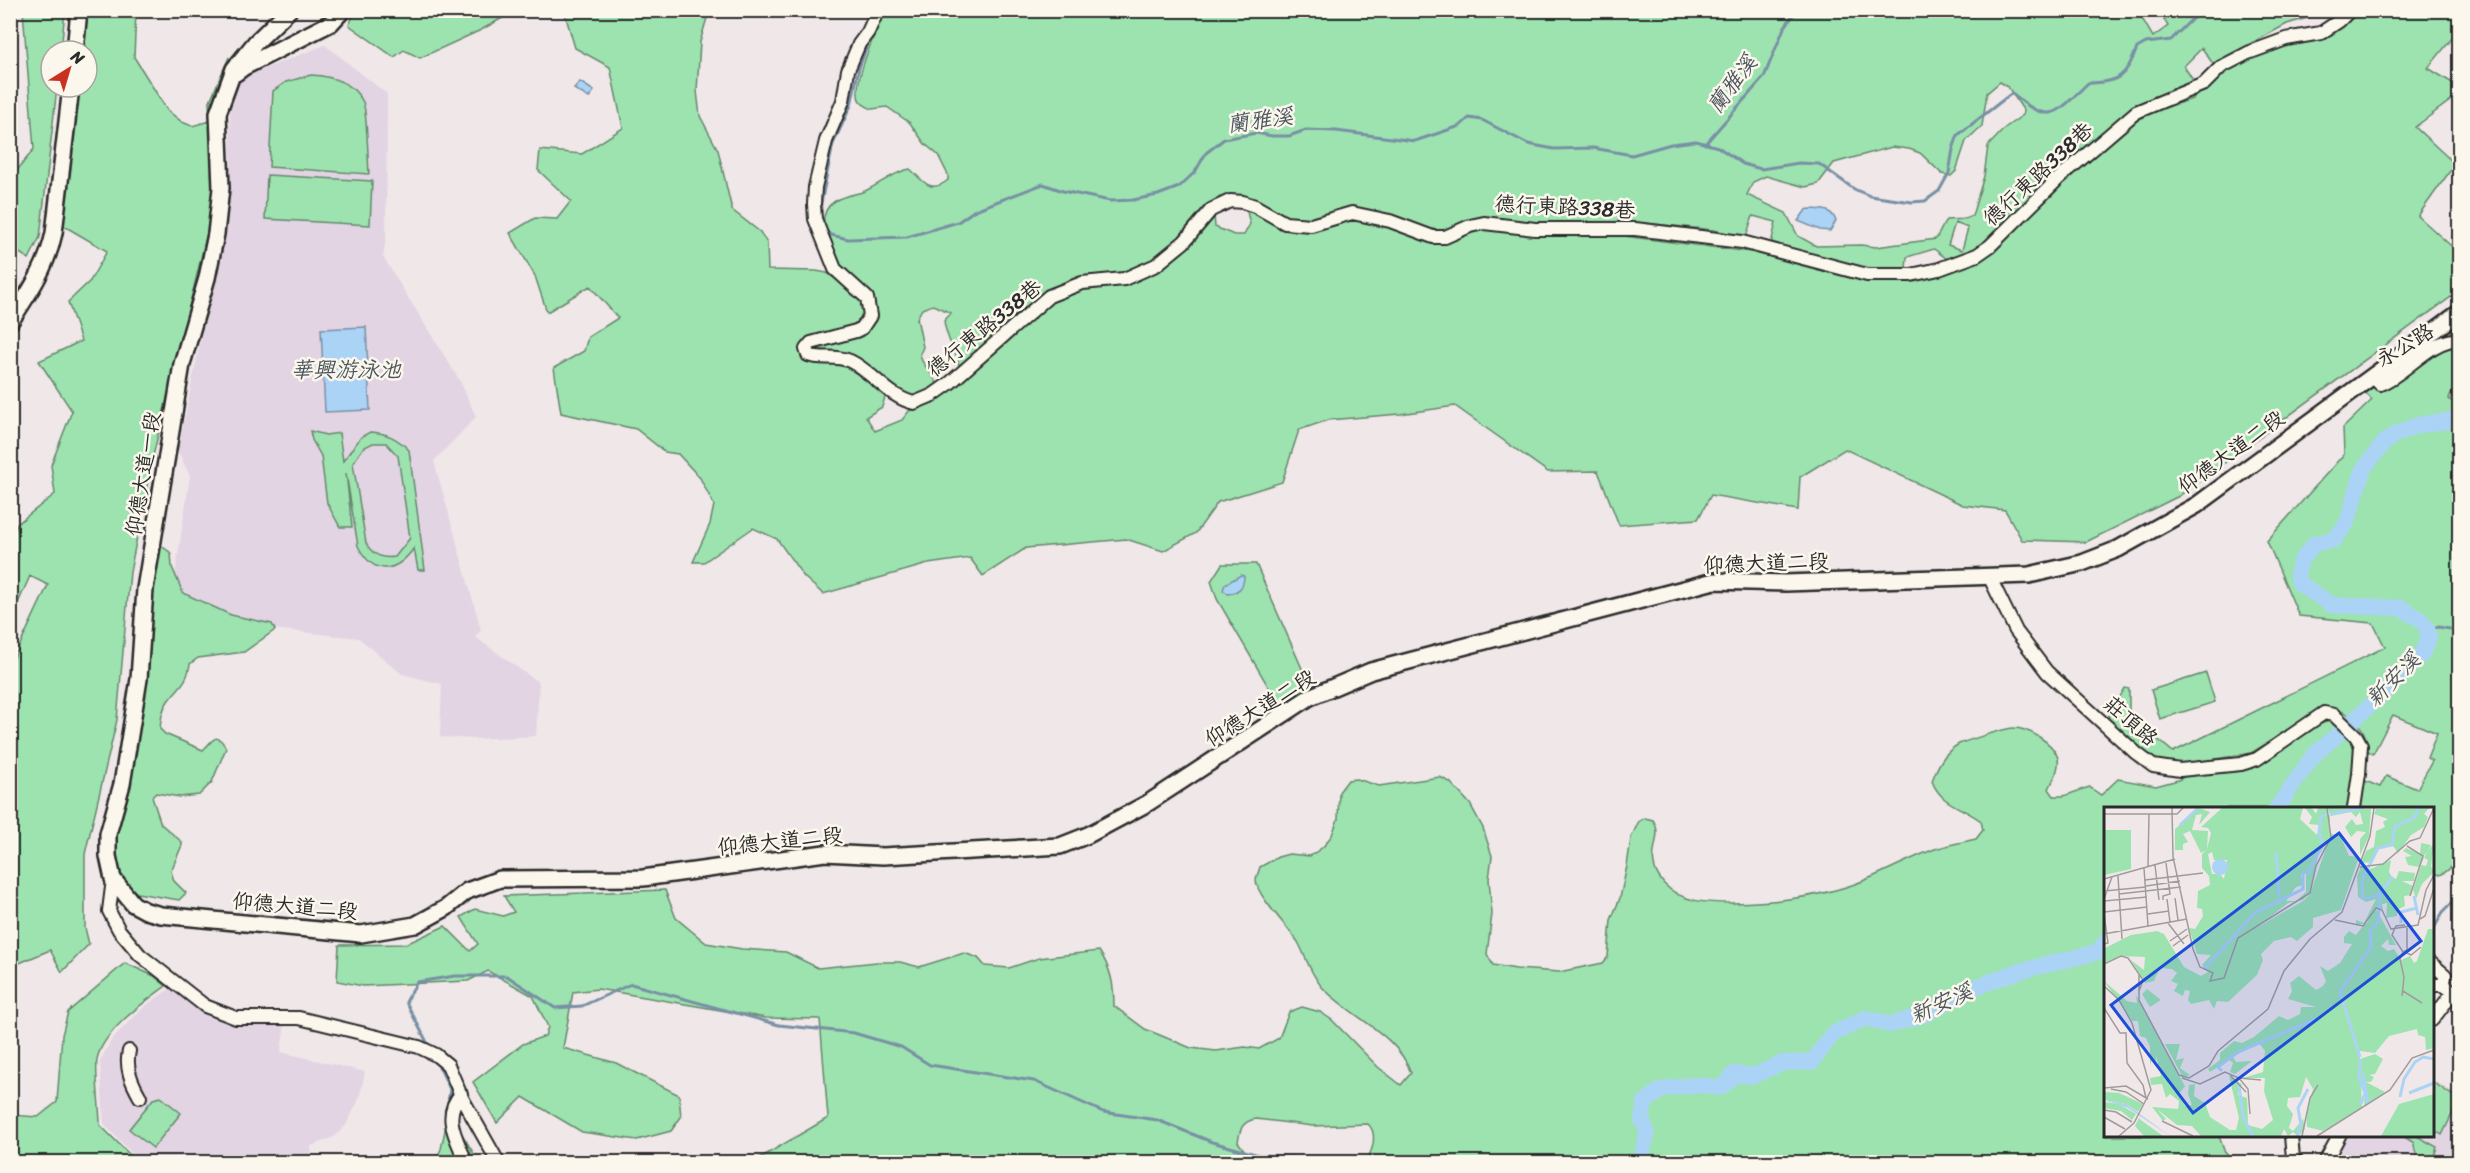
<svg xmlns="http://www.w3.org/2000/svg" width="2470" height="1173" font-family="Sriracha,'LXGW WenKai TC',sans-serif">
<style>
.built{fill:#e2d4e3}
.green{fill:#9de3af;stroke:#64876d;stroke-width:1.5;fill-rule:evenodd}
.water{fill:#abd3f6;stroke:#7890a5;stroke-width:1.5}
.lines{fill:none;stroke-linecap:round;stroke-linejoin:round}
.stream{stroke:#7890a5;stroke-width:3}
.river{stroke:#abd3f6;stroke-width:16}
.minor-casing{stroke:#2b2b2b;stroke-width:16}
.major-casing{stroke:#2b2b2b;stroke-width:20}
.minor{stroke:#fbf7ec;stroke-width:12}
.major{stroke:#fbf7ec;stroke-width:15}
.labels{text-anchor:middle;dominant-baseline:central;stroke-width:5;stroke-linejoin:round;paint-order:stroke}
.street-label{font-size:21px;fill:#2b2b2b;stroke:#fbf7ec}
.water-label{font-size:22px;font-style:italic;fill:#4b555e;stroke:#fbf7ec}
.inset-river{fill:none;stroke:#abd3f6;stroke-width:3}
.inset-road{fill:none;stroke:#a19c9c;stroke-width:1.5}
.view{fill:#1d4ed8;fill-opacity:0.15;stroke:#1d4ed8;stroke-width:3}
.inset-edge{fill:none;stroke:#2b2b2b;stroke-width:3}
</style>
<rect width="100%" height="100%" fill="#f0e7e8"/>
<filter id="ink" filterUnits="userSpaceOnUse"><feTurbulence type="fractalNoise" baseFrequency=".0167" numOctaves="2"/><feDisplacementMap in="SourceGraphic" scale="12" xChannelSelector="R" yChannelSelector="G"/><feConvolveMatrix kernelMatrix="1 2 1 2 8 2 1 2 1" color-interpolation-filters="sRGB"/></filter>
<g filter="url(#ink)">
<path class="built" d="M325 45 387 94 386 238 383 257 460 381 476 417 434 461 481 630 475 637 539 683 536 736 474 739 440 737 442 684 402 674 359 638 236 625 172 596 190 476 178 451 231 191 230 100 241 78Z
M171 988 207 1016 232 1025 285 1022 281 1052 365 1072 359 1099 346 1125 334 1137 311 1146 312 1162H140L104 1124 100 1061 112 1039 145 1006Z
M2433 1080 2459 1096V1162H2355L2339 1154 2342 1150 2337 1146 2343 1136H2432Z"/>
<path class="green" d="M356 10H515V11L481 30 420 58 404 50 394 57 349 25Z
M2147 10 2140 15 2153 37 2168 26 2160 13 2157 14 2154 11H2331L2287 24 2213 64 2202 48 2184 66 2194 82C2151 106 2107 135 2067 164 2026 194 2000 253 1947 259L1934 249 1907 257 1906 269 1870 271 1771 244 1776 222 1753 216 1746 237 1714 230 1625 221 1570 225 1503 222 1444 232 1350 210 1313 222 1287 219 1243 197 1233 194 1217 198 1207 205 1190 229 1166 254 1116 277 1089 276 1070 280 1049 289 965 363 959 365C954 348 946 338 944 321L951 313 933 305 922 309 917 318 923 347 920 354 922 361 938 384C896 416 899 380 867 368 850 362 831 359 813 354L810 346 834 340 873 316C857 294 799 224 835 201 843 195 855 195 865 191 879 185 895 171 910 169 923 180 930 195 948 180V175L938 155 925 144 910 123 887 107 872 109C868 107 863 105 860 101 850 87 878 26 885 11ZM2000 82 2008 87 2024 111 2023 115 2006 127 1988 146 1984 176 1972 216C1963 222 1956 218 1946 220L1936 239 1876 247 1861 245 1816 246 1798 236 1786 213 1747 195 1753 182 1766 176 1805 187 1818 184 1834 163 1892 147 1909 149 1920 153 1942 174 1951 176 1956 171 1966 141 1982 126 1987 93ZM1955 223 1968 228 1962 250 1948 245Z
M23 11H65L61 51H51V87H57L40 237 29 259 10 247 11 178 34 149Z
M81 11H136L134 57 167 110 182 122 192 126 210 121 209 103 229 57V62L216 93 212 116 216 165 207 233 153 456 130 572 117 720 85 854V928L89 944 62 972 50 950 10 967 11 664 48 585 30 576 11 619V543L17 524 55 494 51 465 72 411 39 361 81 341 68 302 90 281 107 251 59 223 74 87H87V51H77Z
M558 11H709L700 42 697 91 700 116 718 150 732 210 760 232 767 243 768 270 816 271 827 273 862 296 866 312 862 322 803 347 858 371 886 394 882 407 866 417 875 431 902 420 909 411 926 404 963 378 1057 298 1077 291 1117 286 1162 265 1214 215 1215 227 1234 235H1244L1250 224 1247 212 1249 209 1281 226 1353 217 1444 240 1458 238 1480 230 1615 235 1775 255 1869 281H1894L1949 272 1979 260 1999 246 2047 197 2138 120 2154 111 2192 99 2228 70 2270 50 2347 22 2359 11H2454L2459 16V30L2428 68 2459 87V94L2415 127 2455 164 2418 216 2459 253V291L2179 496 2086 542 2022 540 2005 510 1963 505 1845 449 1800 477 1798 510 1711 495 1698 519 1619 525 1598 471 1548 472 1455 406 1400 414 1328 420 1299 430 1282 482 1218 502 1196 533 1163 551 1126 539 1026 548 983 576 970 558 928 564 823 594 804 577 777 539 753 528 704 562H693L710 524 714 505 700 478 678 454 665 452 636 429 561 413 554 368 584 351 588 337 618 318 590 286 547 312 535 276 510 233 535 218 557 219 571 201 538 170 540 150 582 154 623 128 610 67 575 48 565 14Z
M311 75C331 76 353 82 363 102 367 111 368 161 369 174L269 167 273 91 286 82Z
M267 175 372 181 370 225 265 219Z
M2459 343V376L2449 399 2460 408V839C2457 855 2457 867 2440 875L2433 872 2432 808H2357L2363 780 2380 787 2386 776 2417 789 2432 761 2427 758 2437 733 2393 715 2373 754 2368 751C2369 728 2345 704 2323 709L2251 753 2192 763 2163 762 2150 757 2106 721 2125 688 2129 689V715L2173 752 2385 647 2373 623 2299 616 2267 541 2344 454 2343 428 2372 400 2365 392 2375 382 2441 345Z
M310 431 326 435 339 433 343 461 361 437 370 432C387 433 397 438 409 450L425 570H418L414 548C396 573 374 577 358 546L346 473 352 527H340L327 503 321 456 312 440ZM373 443H386L398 456 410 538 395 557C382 559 372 555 366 543L353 463 363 448Z
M161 536 160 545 171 553 172 567 183 593 231 615 272 624 275 630 244 652 198 658 190 664C187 684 179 686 168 701 162 709 161 719 160 729L165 734 203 750C213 741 216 730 226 748L212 782 199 795 180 797 156 793 152 797 161 824 182 842V845L171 871 174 881 186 893 179 900 137 893 120 882 110 845 146 594Z
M1222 564H1256L1311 689 1279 705 1217 599 1211 581Z
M2206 673 2215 702 2160 719 2151 690Z
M2330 721C2367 741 2355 774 2348 808H2106V1136H2219L2224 1150 2234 1162H1363C1373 1155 1378 1133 1368 1124L1313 1126 1256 1119C1242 1121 1240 1129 1238 1142L1245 1151 1253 1155 1331 1162H753L828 1118 820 1019 766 1018 598 989 573 992 563 1048 616 1063 679 1095 681 1117 671 1131 637 1140 582 1132 523 1097 497 1123 473 1082 523 1044 545 1036 548 1027 533 996 488 971 468 981 363 986 337 981 339 945 406 944 445 926 470 951 478 944 461 917 475 909 503 916 514 912 504 896 665 890 676 918 706 943 742 949 786 952 818 968 877 962H900L919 967 964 953 978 958 985 966 1009 968 1039 958 1099 951C1111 968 1114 985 1114 1006L1145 1029 1191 1048 1216 1051 1245 1047 1259 1049 1279 1038 1289 1012 1302 1007 1320 1012 1332 1020 1378 1067 1401 1085 1411 1073C1398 1034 1349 1016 1322 987 1310 973 1306 957 1298 942 1289 928 1257 896 1256 881 1256 877 1259 871 1260 867L1278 857 1289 854 1310 856 1323 847 1332 835 1338 819 1339 792 1348 780 1357 779 1379 786 1440 777 1450 782 1470 804 1483 828 1492 856 1489 879 1492 914 1487 954 1493 965 1516 969 1559 972 1603 963 1608 957 1611 920 1620 898 1627 866 1631 838 1639 821 1645 818 1653 820C1666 839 1640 856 1664 884 1682 903 1709 903 1733 903 1775 902 1815 898 1855 884 1882 874 1908 859 1935 849 1948 845 1962 842 1976 839L1983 830 1981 821C1963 807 1941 805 1932 781 1937 767 1944 752 1959 744 1966 741 2006 728 2013 728 2028 728 2053 742 2058 758 2060 768 2053 780 2049 789L2054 796H2064L2089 787 2101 795 2118 779 2156 786 2178 780 2190 774 2236 770 2317 725Z
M125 963 154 976 166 986C144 1002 103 1031 97 1059 95 1072 100 1110 100 1125L137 1162H11V1115L38 1117 57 1102 62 1035 68 1012Z
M2433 1082 2459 1100 2442 1135 2433 1129Z
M161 1097 181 1113 153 1148 129 1129 153 1099Z
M450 1107 457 1126 479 1162H435L441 1149Z
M2407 1136H2417L2437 1147 2432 1162C2420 1163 2414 1154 2414 1143L2406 1138Z"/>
<path class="water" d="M580 82 594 91 589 98 574 89Z
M1810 209C1823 210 1831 208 1836 221L1830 231 1820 230 1798 221 1806 210Z
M366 327 370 410 325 412 321 329Z
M1241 575 1244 576C1244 587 1239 592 1228 594L1223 590 1225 584Z"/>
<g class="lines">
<path class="stream" d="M1705 144 1764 77 1784 28 1797 10
M820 208 833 144 851 105 859 68 869 40
M825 231 831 235 848 239 907 237 958 222 975 210 1043 184 1063 191 1110 201 1133 200 1158 195 1179 187 1195 172 1206 153 1224 139 1256 133 1272 136H1289L1306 130 1336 131 1415 141 1460 126 1469 118 1482 120 1528 144 1554 149 1593 148 1632 155 1671 144 1696 141 1718 147 1743 164 1761 169 1799 163 1819 164 1854 189 1870 196 1912 202 1925 201 1939 191 1949 173 1953 149 1958 135 2012 93C2051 127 2056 114 2088 83 2118 83 2127 76 2137 48L2146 43 2171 40 2192 19 2207 10
M2427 628 2439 627 2460 631
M2432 932 2443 912 2460 895
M430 1048 406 1002 417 982 455 976H507L555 1008 582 1006 631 984 779 1025 854 1033 901 1047 930 1065 1034 1081 1103 1112 1157 1120 1212 1142 1259 1155 1345 1162
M437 1062 450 1089 447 1109"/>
<path class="river" d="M2277 808 2313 756 2383 694 2422 654 2429 637 2427 628 2420 619 2401 608 2332 605 2300 584 2297 575 2301 560 2315 543 2334 540 2347 523 2364 468 2384 443 2396 434 2418 425 2460 419
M1643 1162C1639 1144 1654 1140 1642 1120L1645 1102 1661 1090 1683 1086 1704 1085 1719 1088 1727 1083 1734 1074 1753 1076 1782 1063 1812 1062 1833 1034 1866 1018 1890 1025 1926 1014 1976 987 2016 972 2098 952 2106 941"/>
<defs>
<path id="minor" d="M878 10 868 32 859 44 848 70 843 101 826 141 815 187 814 204 815 219 835 269 867 298 870 316 862 328 856 331 811 343 806 349 808 355C821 360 836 355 850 361 873 372 888 397 914 403L933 395 950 383 1049 296 1082 283 1124 279 1156 265 1184 242 1211 210 1230 201 1243 202 1255 206 1285 223 1311 225 1352 213 1390 221 1433 237H1445L1470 226 1484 223 1535 229H1635L1742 242 1867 275H1911L1939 269 1977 255 1990 246 2058 179 2136 112 2204 84 2221 67 2248 53 2286 39 2321 33 2339 21 2350 10
M2373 375 2380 384C2408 373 2428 340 2460 339
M1990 578 2016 631 2047 672 2136 753 2153 766 2180 770 2241 764 2257 759 2324 713 2334 715 2356 736 2361 745 2359 774 2354 808
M113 879 109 911 119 930 140 955 205 1006 236 1018H299L419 1047 436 1055 448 1065 462 1098 498 1162
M2432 964 2445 975 2444 985
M2432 985H2444L2458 995
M2432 1020 2454 991
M129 1051C125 1068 132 1083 140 1097
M461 1094C441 1116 457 1139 466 1162
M2291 1136 2293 1158 2297 1162
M2325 1162 2339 1136"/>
<path id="major" d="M289 10 255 43 234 69 218 113 221 188 216 234 207 278 182 364 145 589 139 679 122 784 108 834V856L113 879 133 904 146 911 161 915 361 934 415 925 446 908 467 891 500 879 643 878 825 853 883 856 1060 846 1088 835 1148 803 1310 697 1371 671 1714 581 1785 583 2029 575 2082 563 2118 549 2197 505 2460 312
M75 51 79 10
M236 73 244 67 331 23 343 10
M10 322C29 293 47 267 54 233L71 87"/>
</defs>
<use href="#minor" class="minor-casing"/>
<use href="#major" class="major-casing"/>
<use href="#minor" class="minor"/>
<use href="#major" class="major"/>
</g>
</g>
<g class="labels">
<g class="street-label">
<text transform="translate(2038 174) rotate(-43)">德行東路338巷</text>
<text transform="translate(1565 207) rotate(3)">德行東路338巷</text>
<text transform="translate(984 328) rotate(-39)">德行東路338巷</text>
<text transform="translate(2405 345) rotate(-31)">永公路</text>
<text transform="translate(2231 452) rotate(-36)">仰德大道二段</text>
<text transform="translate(143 474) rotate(-81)">仰德大道一段</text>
<text transform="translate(1766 563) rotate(-2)">仰德大道二段</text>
<text transform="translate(1260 708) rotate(-32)">仰德大道二段</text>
<text transform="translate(2131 721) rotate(41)">莊頂路</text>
<text transform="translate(780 841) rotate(-6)">仰德大道二段</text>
<text transform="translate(295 906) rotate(5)">仰德大道二段</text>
</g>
<g class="water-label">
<text transform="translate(1732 84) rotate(-53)">蘭雅溪</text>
<text transform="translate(1260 120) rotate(-8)">蘭雅溪</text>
<text x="346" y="369">華興游泳池</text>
<text transform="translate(2393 679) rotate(-45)">新安溪</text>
<text transform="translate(1941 1003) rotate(-24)">新安溪</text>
</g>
</g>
<g transform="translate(2104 807)">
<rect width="330" height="330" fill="#f0e7e8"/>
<path d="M95 1 106 5 95 18 98 7 92 8 88 23 104 24 103 42 107 26 104 21 97 20 118 1H199L196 12 213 28 215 18 205 17 208 10 201 1H208L212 7 214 1H222L226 9V30L214 49 206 85 199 93 184 96 152 121 199 94 206 87 227 27 236 28 245 49 255 50 237 103 209 111V120L193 134 187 130 170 134 157 147 159 153 153 168 124 195 113 194 110 202 105 193 87 197 84 193 86 184 81 183 79 189 70 184 74 177 67 174 73 166 68 162 56 161 50 174 41 176 27 153 40 163 41 150 16 149 0 156 1 141 27 128 53 124 60 127 80 160 97 169 104 165 98 158 107 148 93 147 85 121 91 122 99 109 98 102 93 101 94 84 106 78 105 69 98 61V47L102 43 97 46 86 24 79 27 84 35 79 37V43H71V22ZM108 45 110 53H123L120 72 116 67H108L104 47ZM197 67H202V85L192 94H182L192 80 199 78ZM223 1 267 2 265 29 256 48V32L262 25 253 24 247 30 241 20 248 12 252 18 259 17 256 5 252 10 247 5 227 9ZM325 1 320 7 324 10 320 20 307 28 294 46 289 39 275 40 268 55 257 56 262 44 270 40 272 24 281 20 279 15 284 12 270 7 272 2ZM0 23H27V62L0 68ZM317 36 327 38 315 60 304 58 301 50 308 49 299 44 302 41 316 47ZM330 36 327 59 330 65 318 77 312 92 309 83 317 58 322 59 324 53 319 50ZM287 53 285 65 288 70 292 72 295 64 311 66 310 74H298L309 79 307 88 300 89 301 99 293 103V109L282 111 283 96 278 97 279 102 271 101 263 116 252 118V113L260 116 272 92 262 95 254 90 253 69 257 60 260 58 262 64ZM272 102 292 138H285L284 132 277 139 284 144 290 142 297 153 306 149 310 156 313 154 324 122H330V241L322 243 321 230 314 228 313 222 285 229 271 246 256 244V252L271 247 279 252 271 267 265 268 270 270 267 275H262L281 285 260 299 261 284 257 277 258 301 219 324 203 320 202 307 209 282 202 270 196 290 184 291 183 299 189 307 185 321 189 324 199 312 201 322 194 329 189 325 184 329 180 322 177 329H97L88 319 73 318 54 303 62 312 59 314 48 300 74 302 75 294 66 287 62 291 58 277 47 278 46 271 57 269 52 249V257L48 253 46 258V240L42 231 36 229 34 214H28L0 174 23 194 33 196 32 188 81 279 75 287 81 299 88 298 84 287 85 278 91 277 90 289 101 296 106 310 126 323H132L135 311 125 269 139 278 135 279 134 288 143 291V287L144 318 158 322 169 313 160 284 161 271H139L159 265 161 244 154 235 129 250 132 255 148 254 131 267 126 265 129 256 125 253 106 265 104 262 116 253V246L130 234 138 236 150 230 175 209 184 213 196 207 197 200H212L184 192 188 184 186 176 195 169 212 183 219 179 222 174 216 159 224 164 236 156 248 137 240 136V130L245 124 252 128ZM43 182 57 193 46 200 38 187ZM61 237H76L72 253 80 251 76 261 86 268 79 271ZM0 285 15 286 39 297 34 305 22 297 0 293ZM330 287V329H277L295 297ZM0 295 15 297 32 307 28 313 17 304 0 301ZM35 311 38 314 59 329H40L31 319Z" fill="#9de3af" fill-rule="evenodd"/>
<path d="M108 60a8 8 0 1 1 16 0a8 8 0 1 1-16 0ZM0 293 22 297 66 329 24 301Z" fill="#abd3f6"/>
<path class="inset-river" d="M226 7 259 1M76 18 94 1M172 45 175 91M275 87 289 70M310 89 314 108M297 116V105L313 101M100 162 151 106 199 82V66L205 65 218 37 215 24 217 10 223 7M256 250 236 185 267 140 266 124 274 115 276 88 259 91 258 73 274 41 288 38 291 19 310 11 315 1M257 252 255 271 261 286 257 297M118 264 114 260 134 245 212 212M259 266 264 296M135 278 139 310 149 329M305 286 330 276M296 290 300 272 311 255 319 250 330 252M193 329 197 318 194 301 204 282"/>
<path class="inset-road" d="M68 1 69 50 89 142 96 160 109 166 106 174 120 171 134 131 206 86 212 59 227 30 223 1M0 7H73L79 1M303 39 319 49 306 89M51 58 55 93M44 59 45 7M256 60 279 57 306 34 316 31 330 1M40 61 44 119M14 69 18 132M0 72 71 52M41 73 99 66M42 79 76 74M0 84 42 80M15 87 77 80M71 91 74 113M0 92 8 70M63 92 66 115M59 93V89L66 87 62 56M0 94 43 90M0 105 43 100M0 107 4 136 0 137M44 107 65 104M316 112 321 109 330 81M231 113 259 119 272 101 278 103 287 122 314 118 322 83 330 68M64 116 80 137M301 118 292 119 288 128 299 145 303 143V119M0 127 83 112M66 134 83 122M69 139 84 128M301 145 307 148 317 140M0 157 17 149 24 151 39 173 35 184M35 167V193L75 268 85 271 105 259 114 244 164 202 180 164 206 132 238 105 266 29 270 1M0 179 15 193 28 216 47 283 30 316 15 329M299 184 318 196M298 189 300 170 296 152 299 145M0 201 16 226H22L23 256 39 278 42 291M126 268 142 285M78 271 96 277 121 265 135 271 144 282 146 307M135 271 157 273M0 281 22 279 44 292M7 282 22 285 40 297M0 303 12 305 28 315M0 310 21 322M58 314 89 329M198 329 206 291 214 278M213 329 286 283 308 251 330 243"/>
<path class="view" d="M235 26 317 134 89 306 7 198Z"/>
<rect width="330" height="330" class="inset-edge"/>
</g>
<rect width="2470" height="1173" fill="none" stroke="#fbf7ec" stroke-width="36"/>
<rect x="18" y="18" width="2434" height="1137" fill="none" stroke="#2b2b2b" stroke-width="2" filter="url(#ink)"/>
<g transform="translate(69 69) rotate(37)"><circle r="28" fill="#fbf7ec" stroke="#a8a59f" stroke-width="1.5"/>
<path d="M0-4.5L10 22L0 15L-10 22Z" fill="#c8321e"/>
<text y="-9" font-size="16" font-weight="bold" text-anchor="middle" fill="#2b2b2b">N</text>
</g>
</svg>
